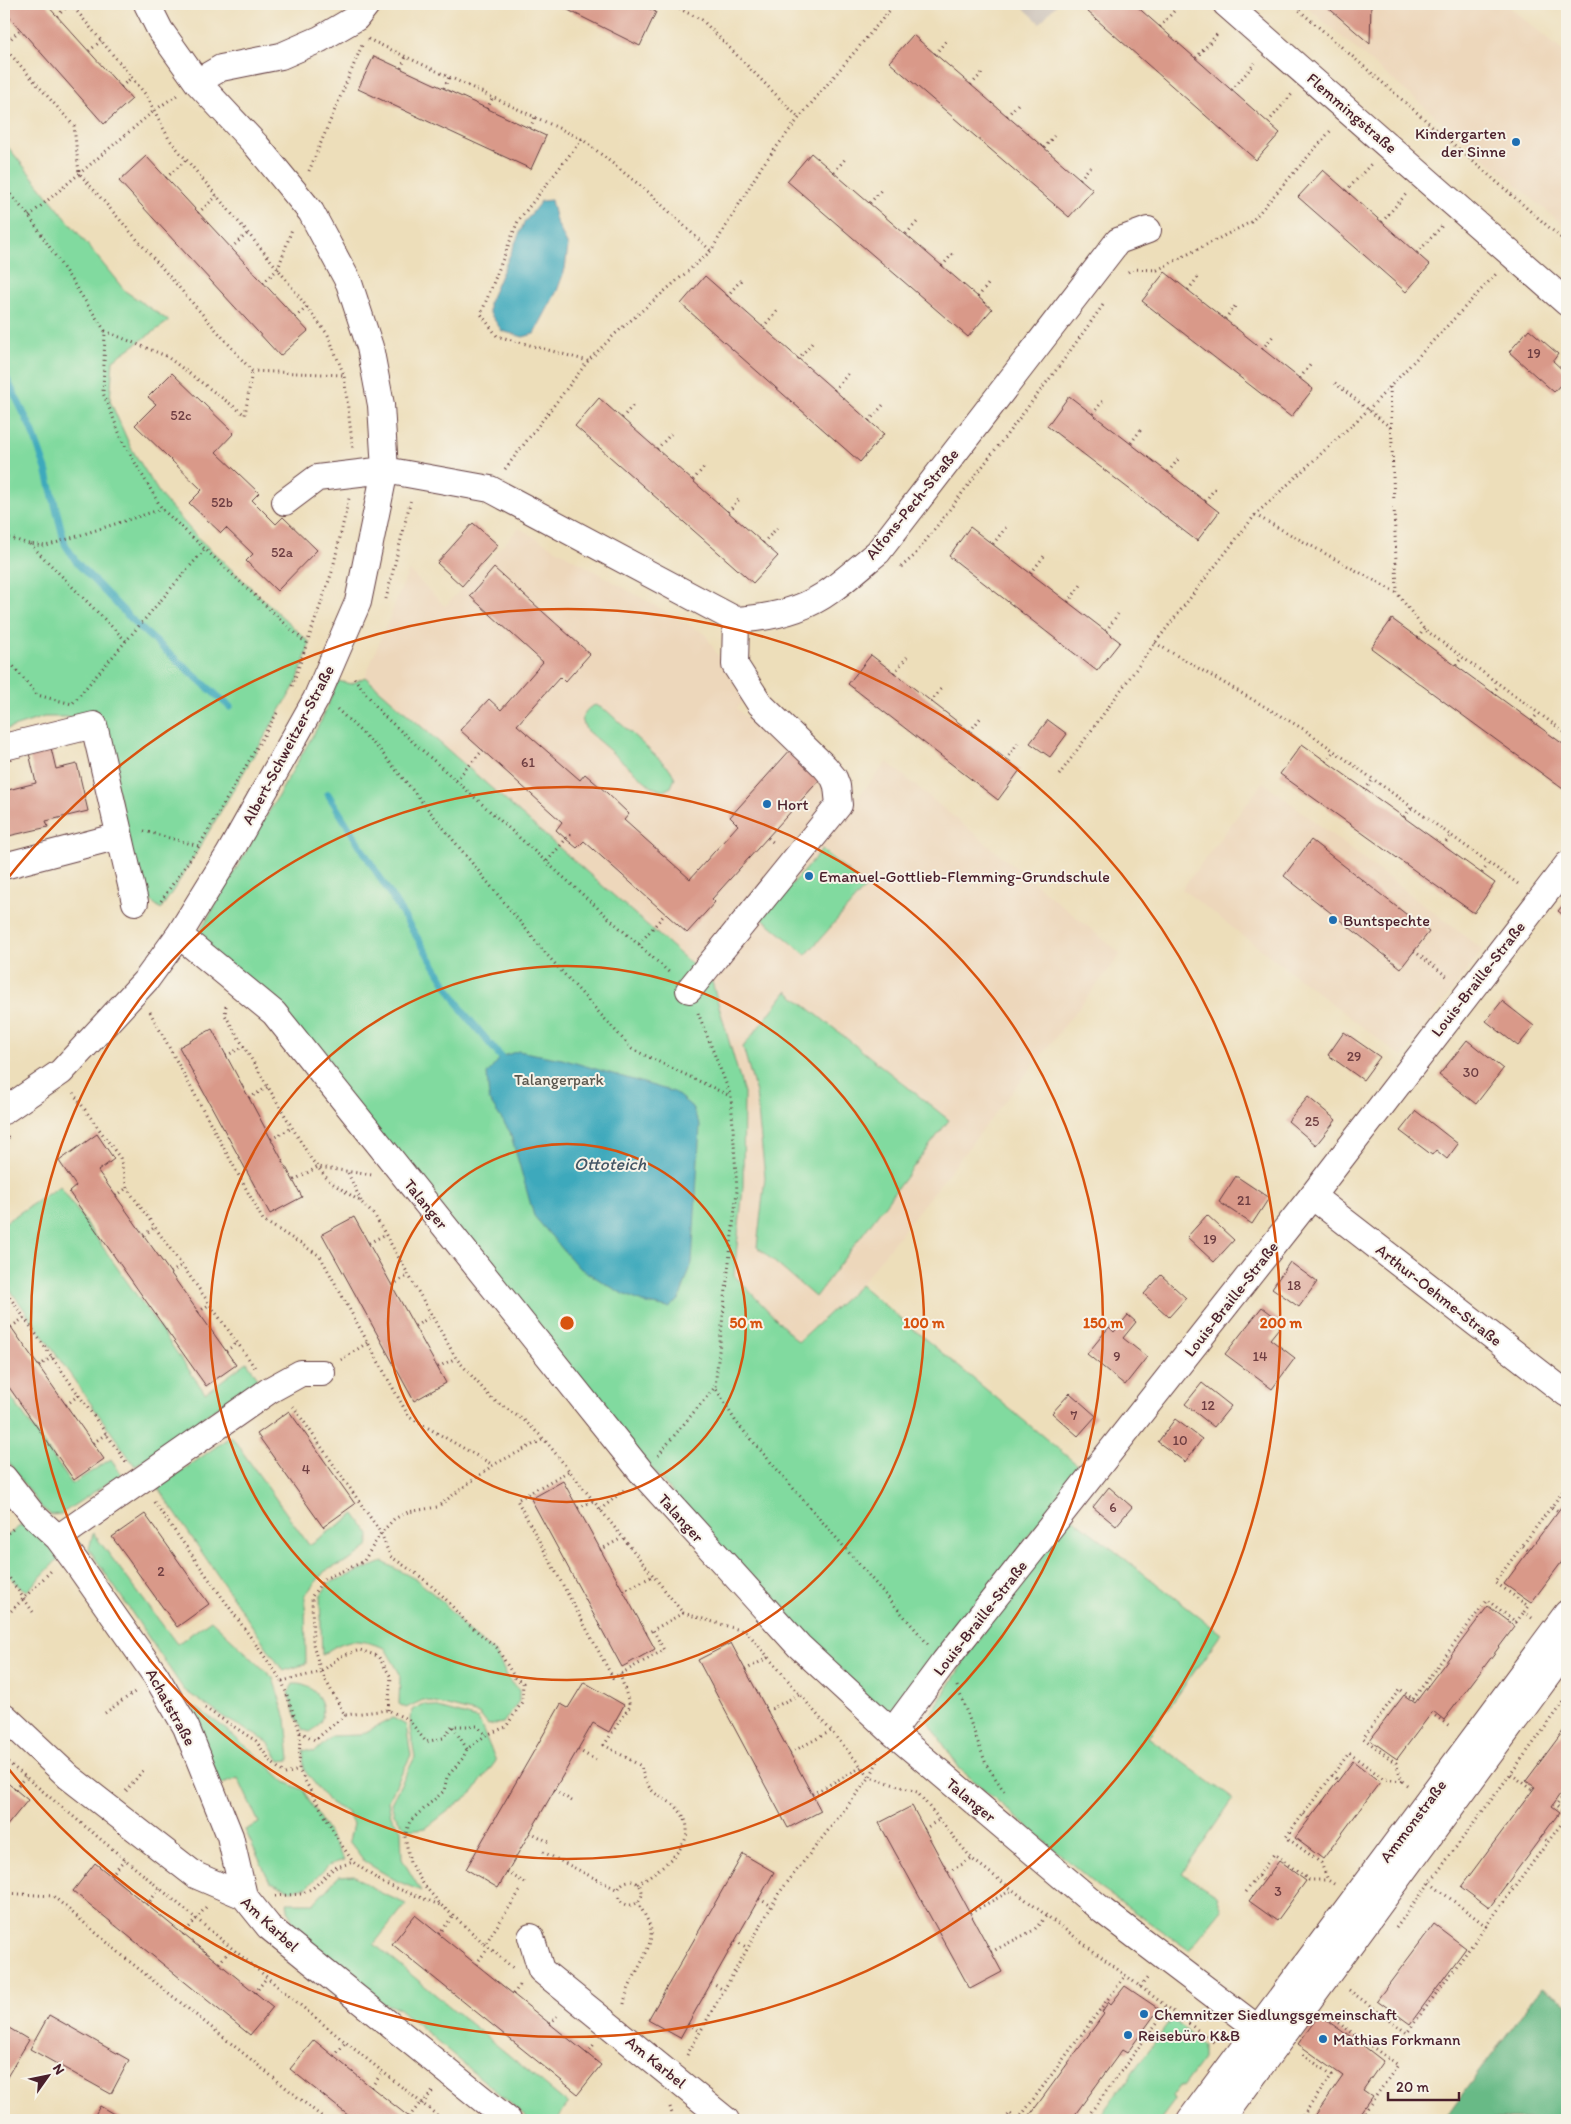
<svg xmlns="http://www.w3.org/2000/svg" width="1571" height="2124" font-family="Itim,sans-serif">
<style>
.built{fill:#edd7bb}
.industrial{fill:#ccc2b9}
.green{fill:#81da9f;stroke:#667c65}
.forest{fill:#68ba86;stroke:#596c58}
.water{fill:#3da9bc;stroke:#446474}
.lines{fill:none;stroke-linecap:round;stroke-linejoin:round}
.stream{stroke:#3da9bc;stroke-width:7}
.building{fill:#d99989}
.minor-casing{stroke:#623c40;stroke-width:28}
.path{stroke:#623c40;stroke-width:3;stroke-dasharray:1 4;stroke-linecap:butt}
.minor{stroke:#fff;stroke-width:26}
.ring{fill:none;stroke:#d8530f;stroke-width:2.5}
.poi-dot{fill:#1f6fb2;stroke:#f7f3e8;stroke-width:2}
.labels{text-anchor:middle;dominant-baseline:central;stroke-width:4;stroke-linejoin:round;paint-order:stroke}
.number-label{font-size:14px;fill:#6e3e42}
.street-label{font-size:16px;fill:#4a1f2b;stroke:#f7f3e8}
.poi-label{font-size:16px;fill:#4a1f2b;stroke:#f7f3e8;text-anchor:start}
.park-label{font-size:16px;fill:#5a574e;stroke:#f7f3e8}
.water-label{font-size:18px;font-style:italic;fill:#455665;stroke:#f7f3e8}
.centre{fill:#d8530f;stroke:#f7f3e8;stroke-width:2.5}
.ring-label{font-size:15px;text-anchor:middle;font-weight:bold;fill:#d8530f;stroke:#f7f3e8;stroke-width:4;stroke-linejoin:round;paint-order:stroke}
</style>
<rect width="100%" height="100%" fill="#f7f3e8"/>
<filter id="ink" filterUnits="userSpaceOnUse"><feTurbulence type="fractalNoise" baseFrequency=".02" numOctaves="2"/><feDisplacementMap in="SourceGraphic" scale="10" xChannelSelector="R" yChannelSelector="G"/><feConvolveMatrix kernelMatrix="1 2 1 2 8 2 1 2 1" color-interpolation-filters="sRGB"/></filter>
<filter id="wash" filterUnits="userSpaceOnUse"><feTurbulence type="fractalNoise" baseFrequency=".0096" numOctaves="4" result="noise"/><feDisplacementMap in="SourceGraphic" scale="20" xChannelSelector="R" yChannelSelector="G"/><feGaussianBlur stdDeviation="1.12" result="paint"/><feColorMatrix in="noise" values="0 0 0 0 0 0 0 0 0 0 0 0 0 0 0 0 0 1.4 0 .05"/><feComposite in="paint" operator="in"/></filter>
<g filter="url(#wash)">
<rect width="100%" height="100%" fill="#eddeba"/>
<path class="built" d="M1303 4H1506L1567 55V228Z
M519 528 705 634 744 700 737 709 779 746 787 738 857 798 887 762 1121 954 860 1285 798 1342 734 1274 743 1188 712 982 365 677 409 570 445 606Z
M1263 782 1483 950 1402 1057 1182 889Z"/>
<path class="industrial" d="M1019 4H1057L1040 23Z"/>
<path class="green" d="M4 142 125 291 169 321 113 360 110 401 131 448 161 496 197 537 310 643 297 682 185 872 161 909 141 893 104 731 71 717H44L4 730Z
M365 677 712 982 744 1093 743 1188 734 1275 798 1342 860 1285 1080 1467 943 1650 891 1726 801 1642 203 947 200 932 321 721 338 681 351 684Z
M596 705 607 711 670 769 675 778 671 787 663 791 652 787 586 730 582 719C585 711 588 707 596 705Z
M822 850 866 887 806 955 762 918Z
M787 991 949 1120 815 1297 757 1247 765 1177 756 1093 743 1047Z
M60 1186 205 1393 247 1362 258 1378 135 1466 4 1281V1223Z
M4 1387 72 1484 111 1459 121 1474 61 1514 51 1515 41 1507 4 1456Z
M231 1436 309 1545 355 1514 370 1535 368 1547 352 1559 325 1571 305 1595 306 1664 283 1671 158 1488Z
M1070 1516 1221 1634 1148 1737 1233 1799 1182 1873 1216 1895 1222 1909 1189 1950 1100 1888 960 1769 927 1720 1003 1601Z
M24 1523 30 1524 59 1558 27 1591C3 1579 4 1560 4 1538Z
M93 1533 177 1644 211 1620 273 1678 286 1719 290 1760 280 1761 268 1742 225 1718 184 1690 89 1549Z
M383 1562 417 1580 443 1602 465 1628 495 1653 511 1683 519 1689V1701L503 1723 488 1725 479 1714 423 1700 406 1708 399 1704 400 1674 385 1648C356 1638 347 1637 322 1655L320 1596 329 1583Z
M293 1684C320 1682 335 1718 310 1732L303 1730 295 1715 288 1693Z
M424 1704 478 1719 496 1761 473 1792 426 1828 407 1830 394 1814 391 1803 415 1757 410 1729 412 1710Z
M192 1705 218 1723 261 1759 285 1782 303 1790 344 1860 329 1865 307 1887 291 1890 270 1882 245 1830 259 1823 238 1778 220 1785Z
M393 1718 406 1725 411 1755 388 1801 391 1816 401 1829 402 1859 421 1891 397 1881 365 1862 349 1841 353 1824 347 1812 330 1803 304 1770 303 1750 315 1752 332 1736 360 1735Z
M354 1875 379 1892 406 1904 374 1944 568 2104 556 2120H530L397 2007 383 2004 303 1940 289 1914 287 1903H314L339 1876Z
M1172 2019 1203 2046V2059L1182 2087 1179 2086 1172 2096 1175 2100 1160 2120H1097Z"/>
<path class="forest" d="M1542 1987 1567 2004V2120H1443Z"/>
<path class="water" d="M551 200 556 221 568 246 565 269 557 291 534 334 523 337 502 331 489 312V302L524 223 541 201Z
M518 1051 562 1059 674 1092 691 1106 700 1125 692 1263 679 1300 669 1308 647 1304 621 1293 578 1267 534 1216 510 1132 489 1100 487 1074 501 1057Z"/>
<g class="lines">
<path class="stream" d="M4 373 32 430 46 469 65 544 77 563 138 626 230 707
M328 794 464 1013 501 1057"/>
</g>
<g id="blocks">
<path class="building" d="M4 4H46L132 99 104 124 4 11Z
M556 4H639L656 12 640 46Z
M1079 4H1134L1280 133 1256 160Z
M1324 4H1371L1370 44Z
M913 35 1093 190 1069 217 889 62Z
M374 56 546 136 531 169 358 89Z
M811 153 992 309 968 337 787 181Z
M146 156 308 331 280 356 119 181Z
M1323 170 1430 265 1406 292 1298 197Z
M1165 272 1313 389 1291 417 1142 301Z
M705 276 884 434 860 462 681 304Z
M1529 329 1558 354 1553 361 1567 374V377L1554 392 1509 352Z
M172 373 234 433 216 452 259 493 252 500 276 524 283 517 317 550 277 591 246 561 253 554 226 528 221 533 189 503 202 490 135 425 156 404 148 397Z
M1069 396 1219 512 1197 541 1047 426Z
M599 398 778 556 753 583 575 426Z
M473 523 498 545 462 586 437 563Z
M970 527 1120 642 1097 671 949 556Z
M494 568 590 654 565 682 560 677 517 725 580 780 585 774 607 793 629 814 624 820 690 879 738 825 730 817 792 748 823 776 712 899 715 902 687 933 584 841 577 848 566 839 556 830 562 822 460 730 489 699 501 710 543 662 470 596Z
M1392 619 1567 747V783L1563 789 1371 648Z
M871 655 1020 770 998 800 848 684Z
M1048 720 1067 734 1050 757 1030 743Z
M1302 744 1495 883 1474 913 1280 774Z
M51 748 56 769 77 764 88 811 46 821 48 827 4 837V791L36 783 29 753Z
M1311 840 1429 932 1401 968 1284 876Z
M1567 900V918L1558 911Z
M1502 1001 1534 1026 1518 1046 1486 1021Z
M212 1029 302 1197 270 1214 179 1047Z
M1344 1032 1380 1057 1363 1080 1328 1055Z
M1467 1040 1503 1069 1476 1104 1439 1075Z
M1308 1097 1336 1120 1316 1145 1288 1121Z
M1416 1111 1458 1144 1447 1159 1436 1150 1432 1155 1400 1131Z
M97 1134 114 1159 98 1171 236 1365 206 1386 69 1192 76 1186 59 1161Z
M1236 1176 1269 1198 1252 1224 1219 1202Z
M1207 1215 1234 1240 1214 1262 1187 1237Z
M354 1217 446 1383 414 1401 322 1234Z
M1290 1262 1317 1282 1299 1307 1272 1288Z
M1161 1275 1186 1298 1169 1317 1144 1294Z
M1262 1307 1283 1323 1270 1339 1295 1358 1272 1389 1225 1354Z
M1128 1315 1136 1322 1123 1338 1147 1357 1125 1385 1087 1354 1109 1327 1114 1332Z
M4 1317 104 1459 74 1480 4 1380Z
M1202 1383 1231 1406 1214 1427 1185 1404Z
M1070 1393 1096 1416 1078 1436 1052 1413Z
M289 1411 355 1504 323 1527 257 1434Z
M1175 1419 1202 1439 1185 1462 1158 1442Z
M563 1481 655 1649 622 1667 531 1499Z
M1109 1487 1132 1507 1116 1526 1093 1507Z
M1567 1499V1555L1531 1603 1504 1584Z
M145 1514 209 1604 177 1627 112 1537Z
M1488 1606 1515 1626 1444 1720 1433 1711 1397 1759 1370 1740 1404 1695 1415 1703Z
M731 1643 821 1811 788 1828 698 1660Z
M584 1682 624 1705 609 1732 593 1723 498 1888 466 1869 561 1704 568 1708Z
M1567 1726V1784L1551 1807 1559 1813 1489 1908 1461 1887 1535 1787 1526 1781Z
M1353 1761 1380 1782 1323 1859 1295 1838Z
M4 1780 28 1800 5 1828 4 1827Z
M912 1806 1002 1972 970 1989 879 1823Z
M743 1854 774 1872 680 2038 648 2020Z
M1279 1861 1306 1881 1277 1921 1249 1901Z
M95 1863 273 2007 250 2035 73 1891Z
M415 1915 601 2065 578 2094 392 1944Z
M1434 1924 1466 1948 1410 2024 1377 2000Z
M1125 1986 1159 2009 1127 2053 1122 2050 1071 2120H1021L1023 2116 1027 2119 1104 2014 1102 2012 1105 2007 1109 2002 1111 2004Z
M49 2015 129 2060 111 2094 30 2049Z
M1319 2015 1346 2034 1347 2033 1383 2061 1363 2090 1372 2096 1355 2120H1312L1343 2076 1298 2044Z
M4 2025 29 2040 4 2082Z
M314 2040 371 2087 413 2120H354L290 2069Z
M100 2106 124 2120H92Z"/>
</g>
</g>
<g filter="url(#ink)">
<use href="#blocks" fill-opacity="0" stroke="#623c40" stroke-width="1"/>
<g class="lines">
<defs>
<path id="minor" d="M1226 4 1567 303
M197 82 221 68 281 56 320 39 356 18 367 4
M285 502 317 478 385 470 490 489 736 620C769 618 803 611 830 591 847 579 862 565 878 552L1118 241 1148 230
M4 747 94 725 135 902
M4 866 119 836
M179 935 274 1013 643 1474 799 1646 892 1732 1103 1911 1277 2043
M689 990 839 805 837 786 834 778 825 767 760 704 735 665 736 620
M4 1111 61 1072 147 979 179 935 229 854 316 699 358 602 385 470 381 405 370 347 349 283 311 212 256 145 197 82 160 30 147 4
M1312 1196 1567 1394
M4 1478 33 1515 58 1538 78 1565 156 1676 186 1727 230 1836 244 1896
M58 1538 270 1390 301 1373H322
M4 1716 69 1777 195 1875 244 1896 269 1927 508 2120
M892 1732 944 1662 1312 1196 1567 865
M531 1937 541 1970 726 2120
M1190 2120 1567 1613
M1221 2120 1567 1649"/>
</defs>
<use href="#minor" class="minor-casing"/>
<path class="path" d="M71 4 146 95 169 139 278 269 328 335 344 375 353 450
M670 4 702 20 799 118
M1292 4 1567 243
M641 5V4
M57 16 70 4
M1160 27 1180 4
M368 39 582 139 647 191 711 251
M4 45 20 30
M4 47 74 126 79 173 252 371 344 375
M89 51 101 41
M935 54 946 41
M1196 58 1219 32
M401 68 406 57
M971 85 982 73
M121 87 131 78
M444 88 449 77
M1232 90 1255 63
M487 109 493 97
M1007 116 1018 104
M1268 122 1292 94
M530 128 535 117
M582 139 518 221 481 314 497 336 588 361
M1044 148 1054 136
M309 171 363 43
M834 172 846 158
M166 178 186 160
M1080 179 1090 167
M4 187 29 216 105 331 103 393 123 442 162 509 306 643
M1346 191 1371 164
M870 203 882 189
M198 213 217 196
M29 216 155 110 177 95
M1382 222 1406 194
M906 234 918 221
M231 248 248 233
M1417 253 1442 226
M942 266 954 252
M1128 272 1132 269 1157 270 1251 222 1332 129
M263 283 278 269 292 229
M1188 290 1199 276
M727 296 742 279
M978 297 989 283
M295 318 307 307
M1225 319 1236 305
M763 327 778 310
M105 331 166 356 245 415 252 371
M1262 349 1274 335
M798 359 813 342
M1300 378 1311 364
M1335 383 1391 428
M1390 387 1397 592
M834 390 849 373
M1093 414 1104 399
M622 418 635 403
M869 421 884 404
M1131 443 1142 428
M657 449 671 434
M505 469 588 361 615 334 711 251 762 166 799 118 895 4
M1168 472 1180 457
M693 480 706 465
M1205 501 1217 486
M728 512 741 497
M1255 515 1397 593 1424 629 1567 734
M4 536 29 544 46 546 162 509
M763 543 777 528
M30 544 126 641
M993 544 1006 527
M901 567 914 556 1060 365 1103 305
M1031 573 1044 556
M386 599 411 499
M1068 602 1081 585
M1106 631 1118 614
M1418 638 1424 629
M1155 643 1305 730 1521 886
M4 655 37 695 72 704 204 550
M1456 665 1462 657
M894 673 907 657
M354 678 383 715 671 974
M292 686 332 572 349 498
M1493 693 1499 685
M931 702 943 686
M337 709 379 749 547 955 632 1049 730 1096
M1532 721 1538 713
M970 731 982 716
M1006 760 1018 743
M1326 762 1334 751
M1059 775 1155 643 1255 515 1368 410 1496 274
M456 780 483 750
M1365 790 1373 779
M1404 817 1412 807
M144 831 199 846
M768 838 775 844
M1443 846 1451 835
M547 861 573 831
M1482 873 1489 863
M161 901 199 846 277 713
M639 944 665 914
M1414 951 1449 978
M226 1006 225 1015 311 1159 329 1181 361 1202 375 1216 456 1358 492 1399 525 1421 544 1439 683 1613 653 1630 664 1650 613 1678 517 1500 569 1471
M150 1012 263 1220 320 1256 409 1417 493 1465
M698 1013 731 1096 737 1191 715 1387 736 1422 928 1644
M226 1056 244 1046
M73 1093 120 1158 127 1188 256 1369
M249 1098 268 1087
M271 1139 292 1128
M4 1141 12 1135
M348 1173 361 1201
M294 1180 318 1167 372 1175
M116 1196 127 1188
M144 1235 155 1227
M369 1243 386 1234
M171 1273 182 1265
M392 1285 409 1275
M4 1289 126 1462
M198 1312 210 1304
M415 1326 432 1316
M11 1327 24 1318
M226 1351 237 1343
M341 1360 367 1343
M39 1366 52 1357
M438 1367 456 1358
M66 1405 79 1395
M293 1406 381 1533 390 1556 421 1577 444 1597 467 1623 497 1648 515 1678 523 1683 522 1702 506 1727 486 1735 467 1749 463 1758 447 1777 444 1791 410 1821 405 1836 410 1863 424 1885 441 1905 485 1944 522 1888
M93 1443 106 1434
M658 1455 715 1387
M154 1502 282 1681 300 1732 299 1770 339 1841 353 1862 383 1883 440 1905
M1552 1507 1558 1511
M578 1508 593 1501
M600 1510 624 1490
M4 1536 13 1529
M1523 1546 1529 1551
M600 1550 622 1538
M4 1570 33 1612
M623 1591 653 1576
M683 1613 747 1632 870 1777 917 1792 972 1859 1216 2044
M4 1618 51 1571
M1532 1618 1524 1612 1528 1606 1495 1582 1567 1486
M646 1633 653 1630
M745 1670 769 1657
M620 1674 630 1706 604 1745 641 1766C644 1780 648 1790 661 1797 665 1800 670 1802 674 1805 710 1838 663 1866 638 1884
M282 1681 321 1672 345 1715 388 1710 409 1720 426 1742 443 1738 452 1726H477L486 1735
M957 1686 986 1764 1004 1791
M1413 1699 1487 1600 1516 1622 1524 1612
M205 1708 256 1741 271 1762 285 1774 299 1770
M388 1710 391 1677 378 1656 360 1650 341 1656 321 1672 313 1644 312 1596 324 1579 363 1562 381 1533 394 1519 408 1512 437 1507 493 1465 544 1439
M767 1711 800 1694
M105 1713 136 1691
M1431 1713 1451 1727
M453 1727 467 1749
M300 1732 315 1740 345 1715
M578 1750 596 1760
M790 1753 831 1731
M4 1759 323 2024 443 2120
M1511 1774 1533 1790
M1332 1775 1338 1780
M1407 1785 1402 1781 1396 1763 1363 1738 1400 1689 1417 1702
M15 1789 25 1777
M554 1790 572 1801
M126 1791 145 1768
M1567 1791 1556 1806 1567 1815
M812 1794 862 1767
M1304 1814 1309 1819
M924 1829 939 1820
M530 1832 549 1842
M1541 1837 1549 1842
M543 1852 618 1890
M507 1872 525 1883
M948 1872 972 1859
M111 1875 125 1859
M1258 1876 1264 1881
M618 1893a12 12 0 1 1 24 0a12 12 0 1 1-24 0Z
M1430 1883 1486 1926 1567 1816
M1334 1884 1328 1880 1321 1863 1286 1837 1349 1753 1384 1779 1402 1781
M1506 1884 1513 1889
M1246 1892 1274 1854 1309 1880H1328
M4 1893 53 1896 124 1957 326 2120
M275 1896 301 1894 313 1888 334 1868 353 1862
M759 1899 772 1906
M147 1905 160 1888
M970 1913 1012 1890
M1396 1928 1567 1698
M439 1934 453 1916
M183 1935 206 1907
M735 1941 748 1948
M485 1944 513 1968
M991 1952 1034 1930 1046 1916
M219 1963 232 1948
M476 1964 489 1947
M711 1983 724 1990
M1140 1987 1149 1976
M1349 1990 1407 2033 1486 1926
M255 1993 267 1977
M513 1994 522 1983
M624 2004C627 1982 653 1951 651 1931 650 1922 642 1911 638 1902
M1330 2017 1398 2065 1359 2120
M550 2024 557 2016
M688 2024 700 2032
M587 2054 594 2044
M687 2055 779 1893 870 1777 881 1755
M334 2056 346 2042
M371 2087 383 2072
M422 2104 433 2091
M670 2107 674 2120
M409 2117 421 2102
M1005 2120 1010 2113 1018 2120 1125 1976
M1085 2120 1168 2008
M1300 2120 1332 2075 1302 2054"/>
<use href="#minor" class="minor"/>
</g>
</g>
<g class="ring">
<circle cx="567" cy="1323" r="179"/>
<circle cx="567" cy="1323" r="357"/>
<circle cx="567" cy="1323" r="536"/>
<path d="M4 883A714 714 0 1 1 4 1763"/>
</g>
<g class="poi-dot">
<circle cx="1516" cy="142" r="5"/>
<circle cx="767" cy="804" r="5"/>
<circle cx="809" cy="876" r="5"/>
<circle cx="1333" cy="920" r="5"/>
<circle cx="1144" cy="2014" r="5"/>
<circle cx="1128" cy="2035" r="5"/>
<circle cx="1323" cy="2039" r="5"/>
</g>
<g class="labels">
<g class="number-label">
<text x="1534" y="353">19</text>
<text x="181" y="415">52c</text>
<text x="222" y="502">52b</text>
<text x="282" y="552">52a</text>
<text x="528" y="762">61</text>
<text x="1354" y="1056">29</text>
<text x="1471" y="1072">30</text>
<text x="1312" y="1121">25</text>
<text x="1244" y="1200">21</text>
<text x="1210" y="1239">19</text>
<text x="1294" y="1285">18</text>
<text x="1117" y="1356">9</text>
<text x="1260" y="1356">14</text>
<text x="1208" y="1405">12</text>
<text x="1074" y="1415">7</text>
<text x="1180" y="1440">10</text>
<text x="306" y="1469">4</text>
<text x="1113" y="1507">6</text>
<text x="161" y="1571">2</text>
<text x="1278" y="1891">3</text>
</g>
<g class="street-label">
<text transform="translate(1352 113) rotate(41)">Flemmingstraße</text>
<text transform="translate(912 504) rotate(-51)">Alfons-Pech-Straße</text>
<text transform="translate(288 745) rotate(-62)">Albert-Schweitzer-Straße</text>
<text transform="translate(1478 979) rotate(-52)">Louis-Braille-Straße</text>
<text transform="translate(426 1204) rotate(51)">Talanger</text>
<text transform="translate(1439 1295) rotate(38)">Arthur-Oehme-Straße</text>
<text transform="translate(1231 1299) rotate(-52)">Louis-Braille-Straße</text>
<text transform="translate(681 1518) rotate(48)">Talanger</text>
<text transform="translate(980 1618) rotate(-52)">Louis-Braille-Straße</text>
<text transform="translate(171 1707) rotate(61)">Achatstraße</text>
<text transform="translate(971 1800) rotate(40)">Talanger</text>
<text transform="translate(1413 1821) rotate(-53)">Ammonstraße</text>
<text transform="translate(270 1924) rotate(43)">Am Karbel</text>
<text transform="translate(656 2062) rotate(39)">Am Karbel</text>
</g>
<g class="poi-label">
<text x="1506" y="133" text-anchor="end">Kindergarten<tspan x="1506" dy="18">der Sinne</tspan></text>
<text x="777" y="804">Hort</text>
<text x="819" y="876">Emanuel-Gottlieb-Flemming-Grundschule</text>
<text x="1343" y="920">Buntspechte</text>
<text x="1154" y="2014">Chemnitzer Siedlungsgemeinschaft</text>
<text x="1138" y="2035">Reisebüro K&amp;B</text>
<text x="1333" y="2039">Mathias Forkmann</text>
</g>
<g class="park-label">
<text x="559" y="1079">Talangerpark</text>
</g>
<g class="water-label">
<text x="610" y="1164">Ottoteich</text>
</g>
</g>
<circle cx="567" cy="1323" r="8" class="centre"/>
<g class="ring-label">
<text x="746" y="1328">50 m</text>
<text x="924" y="1328">100 m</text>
<text x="1103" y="1328">150 m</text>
<text x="1281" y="1328">200 m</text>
</g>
<rect width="1571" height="2124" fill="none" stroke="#f7f3e8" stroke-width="20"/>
<g transform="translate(48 2076) rotate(57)" stroke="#f7f3e8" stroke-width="4" paint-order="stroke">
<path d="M0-4L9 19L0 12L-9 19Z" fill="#4a1f2b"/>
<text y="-8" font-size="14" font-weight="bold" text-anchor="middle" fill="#4a1f2b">N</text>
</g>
<path d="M1388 2092v8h71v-8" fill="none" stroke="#4a1f2b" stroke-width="2.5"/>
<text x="1396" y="2092" font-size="15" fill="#4a1f2b" stroke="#f7f3e8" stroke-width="4" paint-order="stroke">20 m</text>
</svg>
